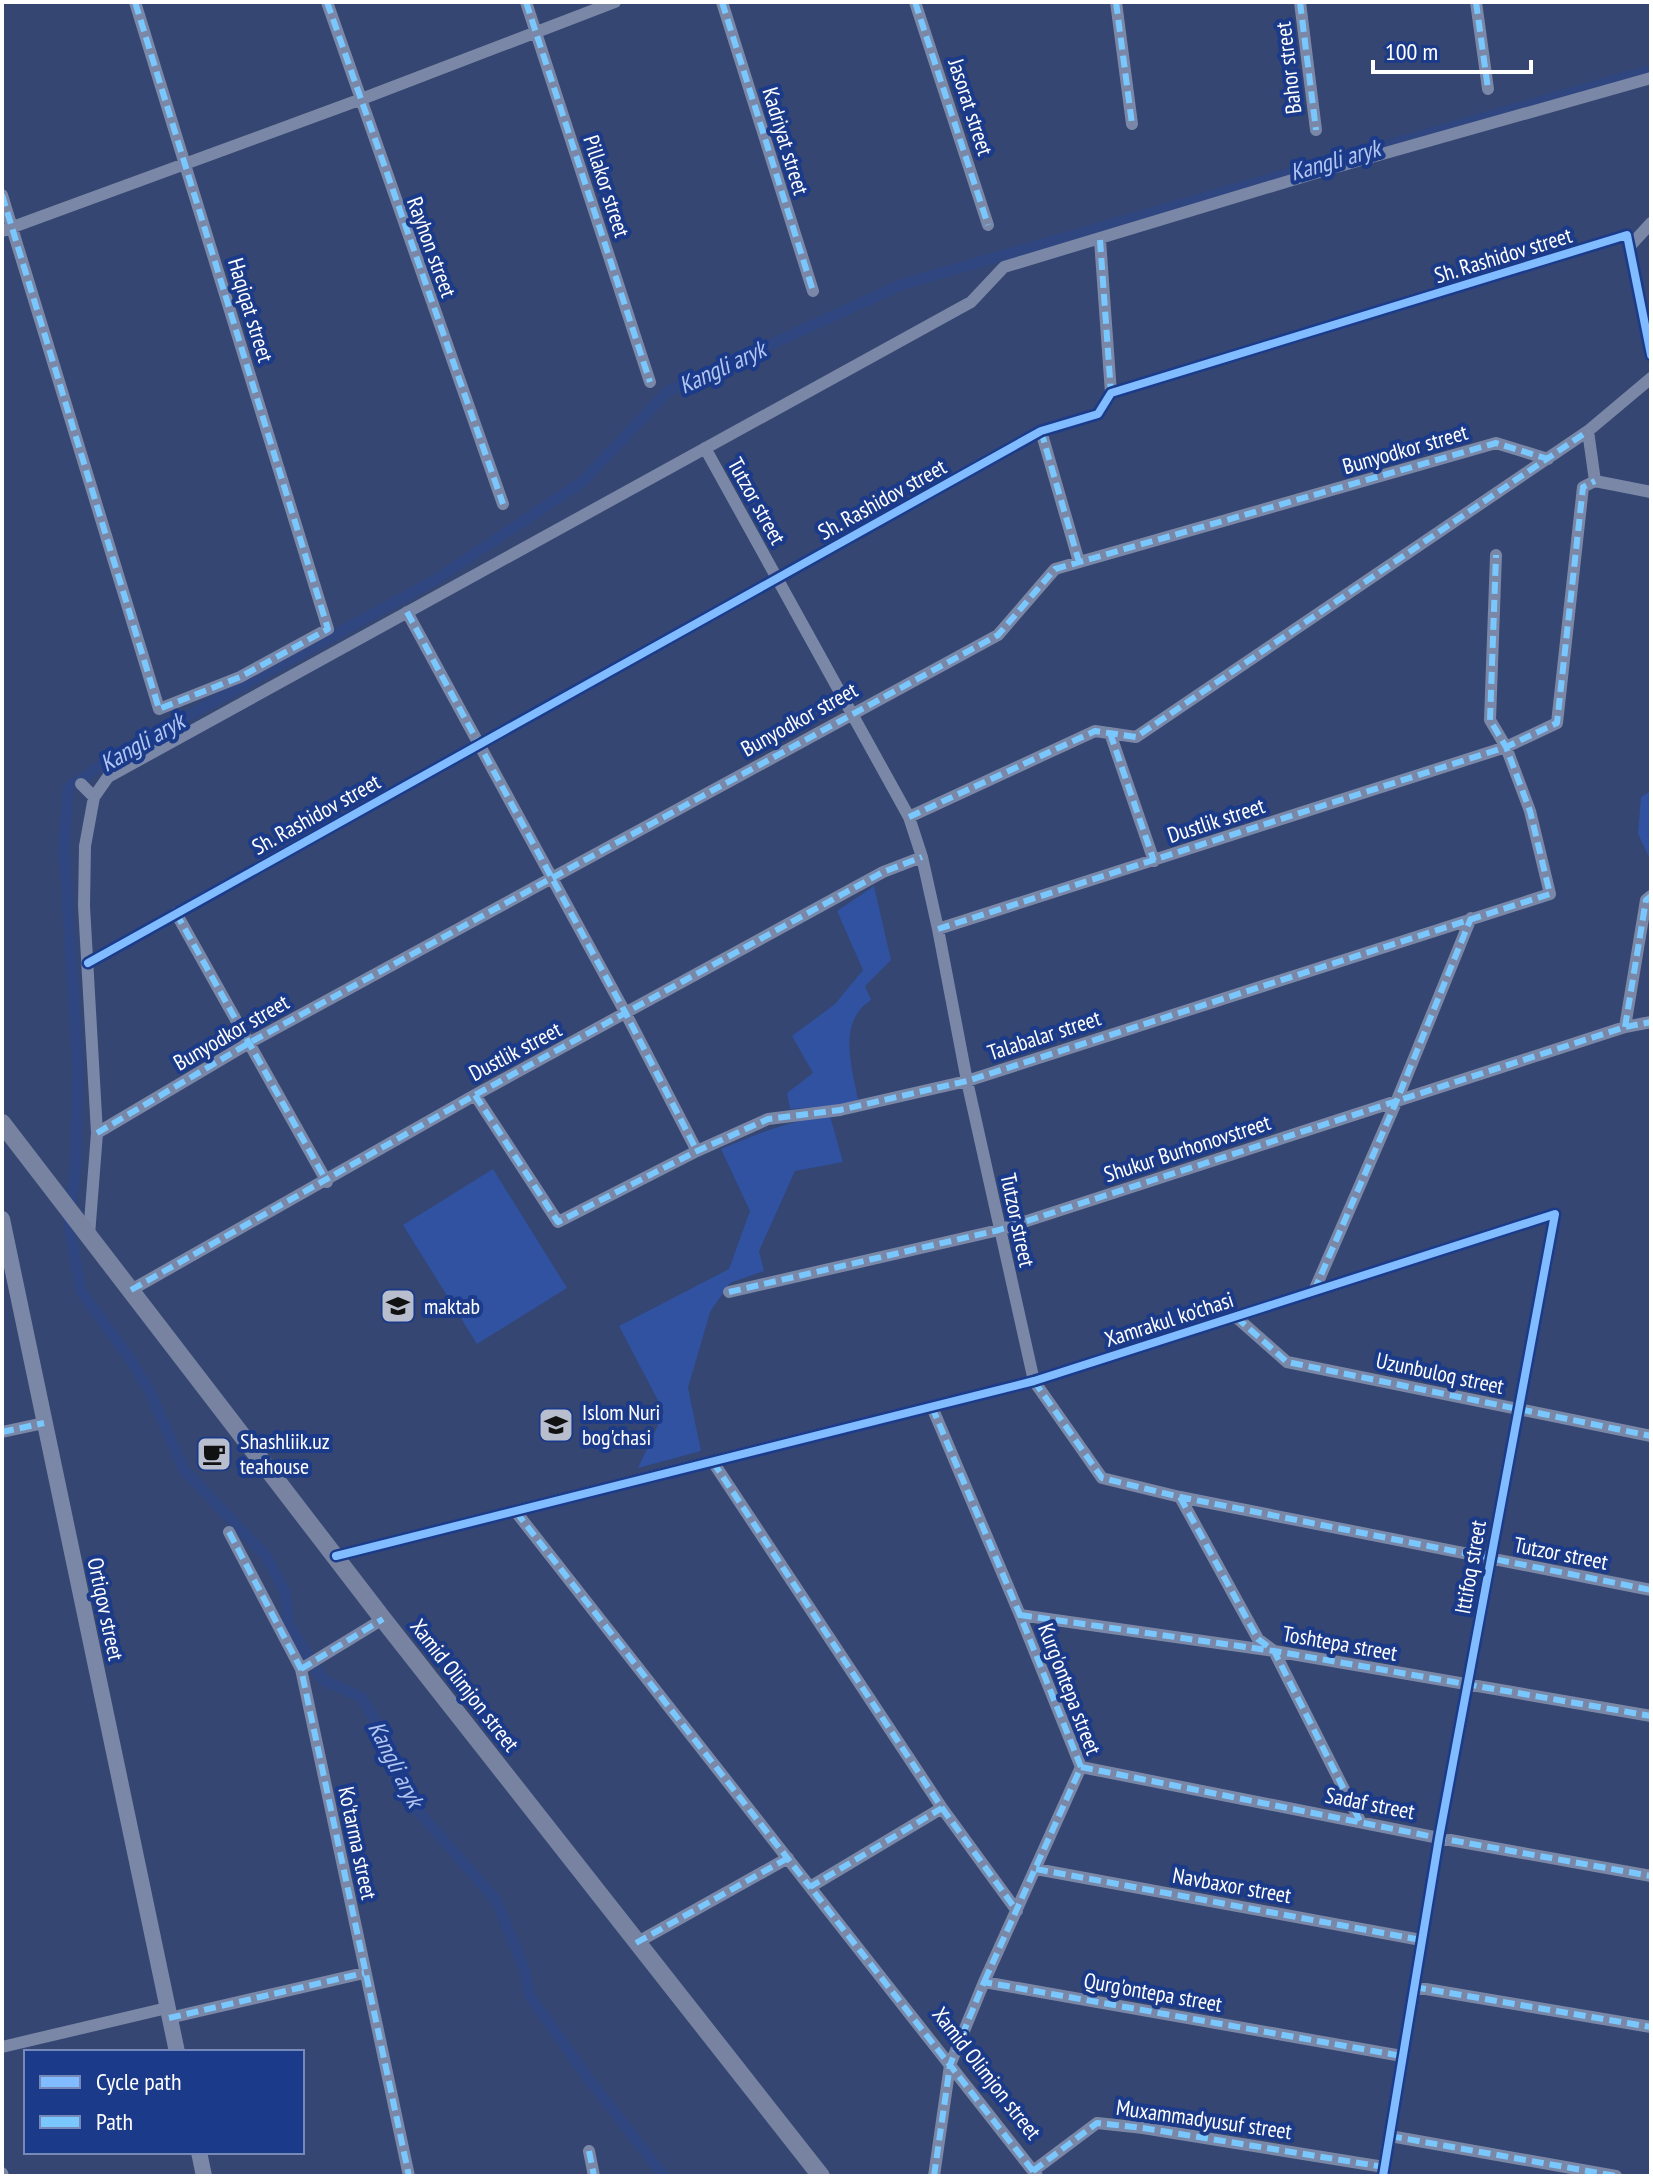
<svg xmlns="http://www.w3.org/2000/svg" width="1653" height="2178" font-family="'PT Sans Narrow',sans-serif">
<style>
.green{fill:#3052a1}
.lines{fill:none;stroke-linecap:round;stroke-linejoin:round}
.canal{stroke:#2f4680;stroke-width:11}
.minor{stroke:#7b87a6;stroke-width:12}
.tertiary{stroke:#7b87a6;stroke-width:16}
.secondary{stroke:#7783a1;stroke-width:18}
.quiet{stroke:#7ac7fe;stroke-width:6;stroke-dasharray:12 6;stroke-linecap:butt}
.cycleway-casing{stroke:#1b3b8a;stroke-width:13}
.cycleway{stroke:#80bcff;stroke-width:8}
.labels{text-anchor:middle;dominant-baseline:central;stroke-width:8;stroke-linejoin:round;paint-order:stroke}
.street-label{font-size:22px;fill:#fff;stroke:#1b3b8a}
.poi-label{font-size:22px;fill:#fff;stroke:#1b3b8a;text-anchor:start}
.water-label{font-size:24px;font-style:italic;fill:#b2c6f4;stroke:#1b3b8a}
</style>
<rect width="100%" height="100%" fill="#344671"/>
<path class="green" d="M1651 791V861L1638 834 1641 797Z
M874 886 891 960 865 986 871 1000C837 1022 852 1067 858 1100L841 1105 790 1109 787 1093 813 1073 792 1036 835 1004 863 970 837 911Z
M830 1116 843 1162 795 1171 759 1251 764 1271 730 1283 710 1312 688 1388 701 1451 638 1468 664 1412 619 1326 729 1269 750 1211 721 1149C757 1134 790 1120 830 1116Z
M493 1169 567 1288 477 1344 403 1225Z"/>
<g class="lines">
<path class="canal" d="M664 2176 588 2078 529 1995 525 1971 496 1900 411 1803 390 1744 361 1697 323 1680 288 1624 285 1592 266 1556 184 1470 150 1392 130 1359 81 1291 69 1224 76 1164 78 1065 64 848 68 788 116 755 435 580 582 482 667 392 903 284 1651 70"/>
<path class="minor" d="M327 2 503 504
M526 2 650 382
M722 2 813 291
M915 2 988 225
M1116 2 1132 124
M1300 2 1316 130
M1476 2 1488 89
M2 195 159 709 240 677 328 629 135 2
M2 231 359 100 615 2
M1100 240 1111 393
M1630 246 1651 223
M1041 431 1079 562
M1588 431 1595 481 1651 492
M705 448 909 817 922 857 938 929 967 1081 1034 1381 1102 1478 1180 1497 1651 1590
M407 612 626 1014 697 1151
M1110 733 1154 861
M81 784 94 797 85 846 84 906 97 1133 89 1235
M94 797 108 777 971 302 1004 267 1322 171 1651 78
M909 817 1095 731 1136 737 1588 431 1651 378
M176 913 327 1182
M938 929 1506 747 1557 723 1583 487 1595 481
M88 963 1041 431 1098 414 1111 393 1627 235 1651 355
M1625 1027 1646 900 1651 896
M475 1095 558 1222 697 1151 768 1119 840 1110 967 1081 1550 894 1530 811 1506 747 1490 720 1496 555
M97 1133 249 1043 998 635 1055 569 1496 443 1548 459
M131 1290 475 1095 883 872 922 857
M1314 1291 1397 1100 1471 918
M729 1292 999 1230 1625 1027 1651 1022
M1236 1317 1287 1362 1651 1436
M932 1407 1020 1615 1081 1767 984 1982
M2 1432 44 1423
M713 1462 942 1808 810 1887 1037 2176
M1180 1497 1258 1639 1274 1651 1360 1821
M516 1512 810 1887
M229 1532 301 1669 409 2176
M336 1556 1034 1381 1555 1214 1439 1838 1383 2176
M1020 1615 1274 1651 1651 1716
M301 1669 383 1619
M1081 1767 1439 1838 1651 1876
M942 1808 1017 1911
M1036 1869 1421 1940
M636 1943 788 1858
M1414 1987 1651 2027
M169 2018 364 1973
M2 2047 167 2008
M1390 2136 1616 2176
M589 2151 594 2176
M1033 2171 1097 2123 1143 2128 1384 2167
M2 2173 3 2176
M934 2176 950 2065 984 1982 1402 2056"/>
<path class="tertiary" d="M2 1219 177 2052
M199 2152 204 2176"/>
<path class="secondary" d="M2 1123 383 1619 821 2176"/>
<path class="quiet" d="M327 2 503 504
M526 2 650 382
M722 2 813 291
M915 2 988 225
M1116 2 1132 124
M1300 2 1316 130
M1476 2 1488 89
M2 195 159 709 240 677 328 629 135 2
M1100 240 1111 393
M1041 431 1079 562
M407 612 626 1014 697 1151
M1110 733 1154 861
M909 817 1095 731 1136 737 1588 431
M176 913 327 1182
M938 929 1506 747 1557 723 1583 487 1595 481
M1625 1027 1646 900 1651 896
M475 1095 558 1222 697 1151 768 1119 840 1110 967 1081 1550 894 1530 811 1506 747 1490 720 1496 555
M97 1133 249 1043 998 635 1055 569 1496 443 1548 459
M131 1290 475 1095 883 872 922 857
M1314 1291 1397 1100 1471 918
M729 1292 999 1230 1625 1027 1651 1022
M1236 1317 1287 1362 1651 1436
M1034 1381 1102 1478 1180 1497 1651 1590
M932 1407 1020 1615 1081 1767 984 1982
M2 1432 44 1423
M713 1462 942 1808 810 1887 1037 2176
M1180 1497 1258 1639 1274 1651 1360 1821
M516 1512 810 1887
M229 1532 301 1669 409 2176
M1020 1615 1274 1651 1651 1716
M301 1669 383 1619
M1081 1767 1439 1838 1651 1876
M942 1808 1017 1911
M1036 1869 1421 1940
M636 1943 788 1858
M1414 1987 1651 2027
M169 2018 364 1973
M1390 2136 1616 2176
M589 2151 594 2176
M1033 2171 1097 2123 1143 2128 1384 2167
M934 2176 950 2065 984 1982 1402 2056"/>
<defs>
<path id="cycleway" d="M88 963 1041 431 1098 414 1111 393 1627 235 1651 355
M336 1556 1034 1381 1555 1214 1439 1838 1383 2176"/>
</defs>
<use href="#cycleway" class="cycleway-casing"/>
<use href="#cycleway" class="cycleway"/>
</g>
<defs>
<symbol id="school-square" viewBox="-11 -11 22 22"><rect x="-9" y="-9" width="18" height="18" rx="4" fill="#b8becd" stroke="#1b3b8a"/><path d="M0-5L7-2L0 1L-7-2ZM-4 1L0 2.5L4 1V4Q0 6-4 4Z" fill="#111"/></symbol>
<symbol id="cafe-square" viewBox="-11 -11 22 22"><rect x="-9" y="-9" width="18" height="18" rx="4" fill="#b8becd" stroke="#1b3b8a"/><path d="M-5.5-4.5H6V0H3Q3 3.5 0 3.5H-2.5Q-5.5 3.5-5.5 0ZM3-3.2v2h1.7v-2ZM-6 4.5H4V6H-6Z" fill="#111"/></symbol>
</defs>
<g fill-rule="evenodd">
<use href="#school-square" x="378" y="1286" width="40" height="40"/>
<use href="#school-square" x="536" y="1405" width="40" height="40"/>
<use href="#cafe-square" x="194" y="1434" width="40" height="40"/>
</g>
<g class="labels">
<g class="street-label">
<text transform="translate(1288 68) rotate(-97)">Bahor street</text>
<text transform="translate(971 107) rotate(72)">Jasorat street</text>
<text transform="translate(786 141) rotate(73)">Kadriyat street</text>
<text transform="translate(607 186) rotate(72)">Pillakor street</text>
<text transform="translate(432 247) rotate(70)">Rayhon street</text>
<text transform="translate(1503 255) rotate(-17)">Sh. Rashidov street</text>
<text transform="translate(251 310) rotate(73)">Haqiqat street</text>
<text transform="translate(1405 449) rotate(-16)">Bunyodkor street</text>
<text transform="translate(882 499) rotate(-29)">Sh. Rashidov street</text>
<text transform="translate(757 501) rotate(61)">Tutzor street</text>
<text transform="translate(799 719) rotate(-29)">Bunyodkor street</text>
<text transform="translate(316 814) rotate(-29)">Sh. Rashidov street</text>
<text transform="translate(1216 820) rotate(-18)">Dustlik street</text>
<text transform="translate(231 1032) rotate(-30)">Bunyodkor street</text>
<text transform="translate(1044 1035) rotate(-18)">Talabalar street</text>
<text transform="translate(515 1051) rotate(-28)">Dustlik street</text>
<text transform="translate(1187 1148) rotate(-18)">Shukur Burhonovstreet</text>
<text transform="translate(1018 1220) rotate(78)">Tutzor street</text>
<text transform="translate(1169 1319) rotate(-18)">Xamrakul ko'chasi</text>
<text transform="translate(1440 1373) rotate(12)">Uzunbuloq street</text>
<text transform="translate(1561 1553) rotate(11)">Tutzor street</text>
<text transform="translate(1470 1567) rotate(-80)">Ittifoq street</text>
<text transform="translate(106 1609) rotate(78)">Ortiqov street</text>
<text transform="translate(1340 1643) rotate(10)">Toshtepa street</text>
<text transform="translate(465 1685) rotate(52)">Xamid Olimjon street</text>
<text transform="translate(1070 1689) rotate(69)">Kurg'ontepa street</text>
<text transform="translate(1370 1803) rotate(11)">Sadaf street</text>
<text transform="translate(358 1843) rotate(78)">Ko'tarma street</text>
<text transform="translate(1232 1885) rotate(10)">Navbaxor street</text>
<text transform="translate(1153 1992) rotate(10)">Qurg'ontepa street</text>
<text transform="translate(987 2073) rotate(52)">Xamid Olimjon street</text>
<text transform="translate(1204 2119) rotate(8)">Muxammadyusuf street</text>
</g>
<g class="poi-label">
<text x="424" y="1306">maktab</text>
<text x="582" y="1412">Islom Nuri<tspan x="582" dy="25">bog'chasi</tspan></text>
<text x="240" y="1441">Shashliik.uz<tspan x="240" dy="25">teahouse</tspan></text>
</g>
<g class="water-label">
<text transform="translate(1335 160) rotate(-16)">Kangli aryk</text>
<text transform="translate(722 367) rotate(-25)">Kangli aryk</text>
<text transform="translate(142 742) rotate(-30)">Kangli aryk</text>
<text transform="translate(396 1764) rotate(63)">Kangli aryk</text>
</g>
</g>
<rect width="1653" height="2178" fill="none" stroke="#ffffff" stroke-width="8"/>
<rect x="24" y="2050" width="280" height="104" fill="#1b3b8a" stroke="#7689b9" stroke-width="2"/>
<rect x="40" y="2076" width="40" height="12" fill="#80bcff" stroke="#7689b9" stroke-width="2"/>
<text x="96" y="2090" font-size="24" fill="#ffffff">Cycle path</text>
<rect x="40" y="2116" width="40" height="12" fill="#7ac7fe" stroke="#7689b9" stroke-width="2"/>
<text x="96" y="2130" font-size="24" fill="#ffffff">Path</text>
<path d="M1373 60v12h158v-12" fill="none" stroke="#ffffff" stroke-width="4"/>
<text x="1385" y="60" font-size="24" fill="#ffffff" stroke="#1b3b8a" stroke-width="6" paint-order="stroke">100 m</text>
</svg>
